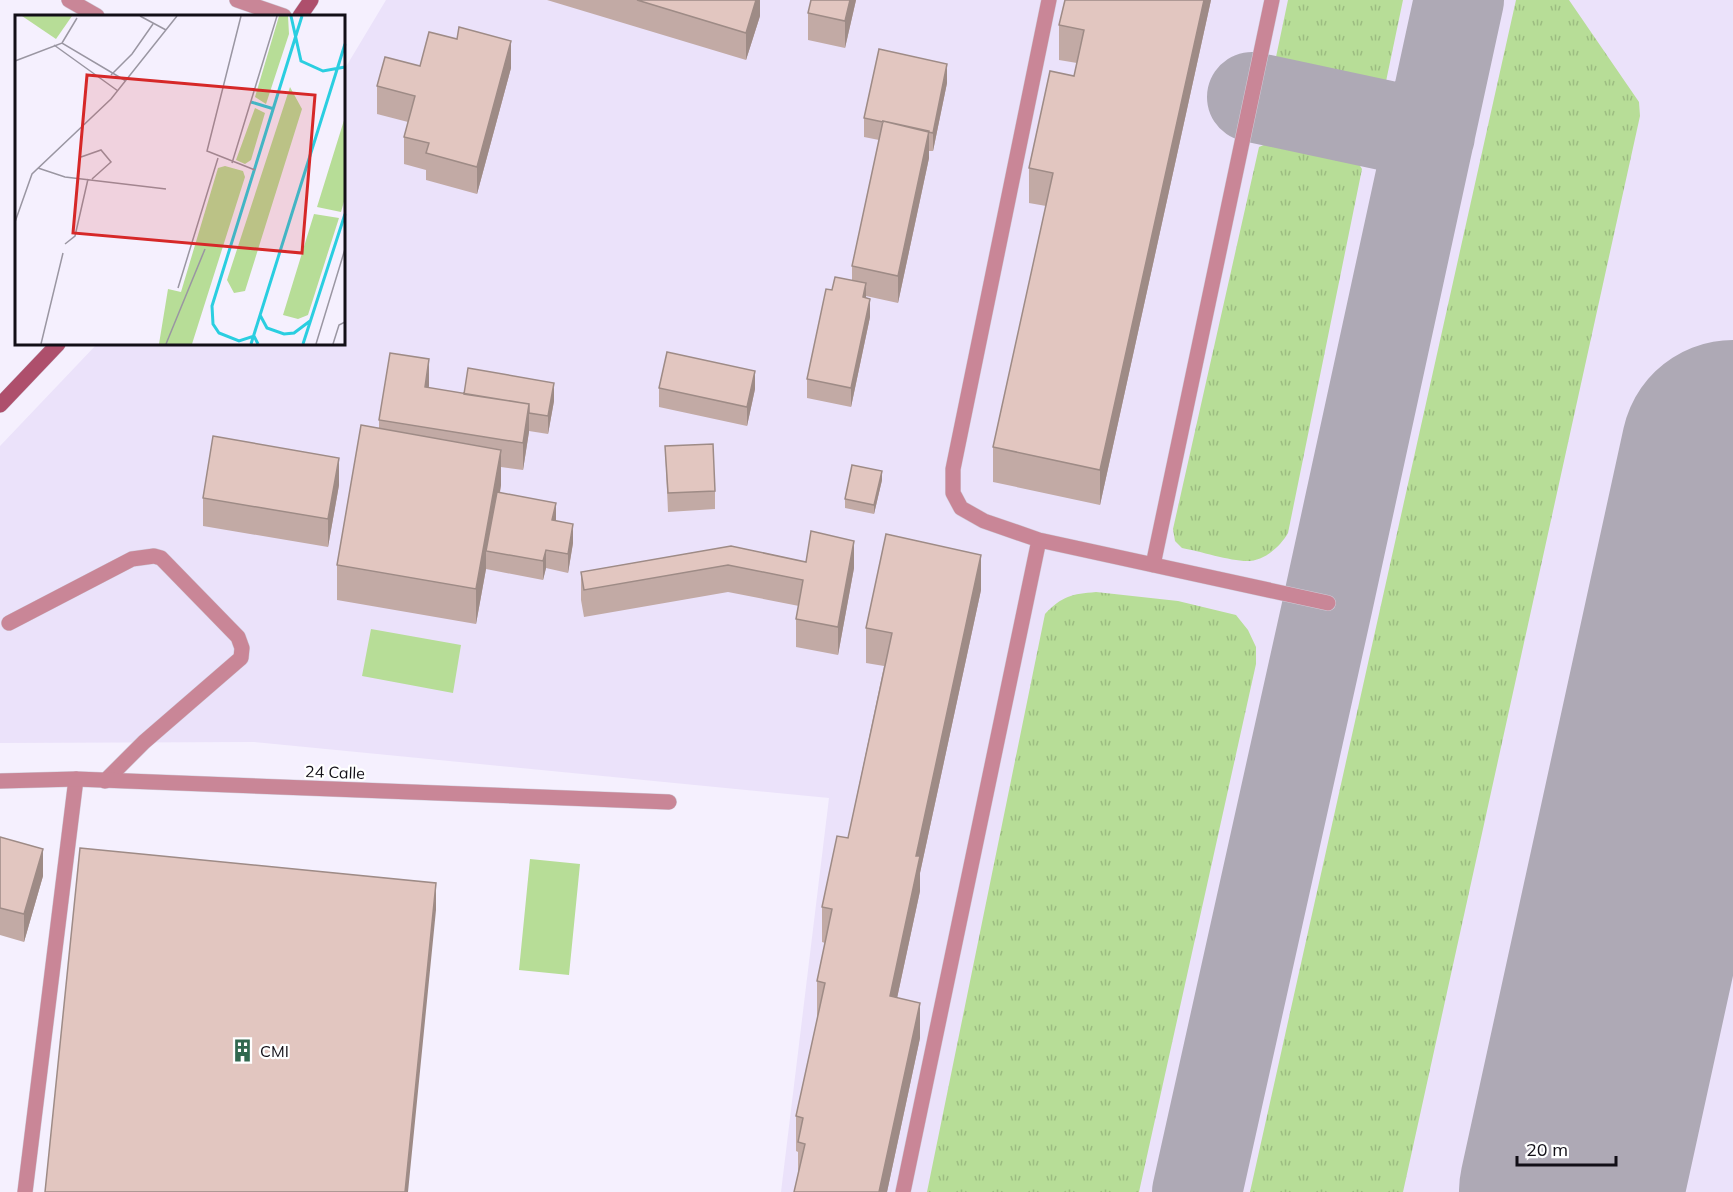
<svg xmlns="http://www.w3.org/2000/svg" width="1733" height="1192" font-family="Mulish,sans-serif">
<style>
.built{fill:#ebe2fa}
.grass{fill:url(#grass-tufts)}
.pitch{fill:#b7dd97}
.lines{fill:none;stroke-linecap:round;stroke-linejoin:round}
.taxiway{stroke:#aea9b5;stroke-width:90}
.runway{stroke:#aea9b5;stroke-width:224}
.service-casing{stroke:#d1ccd9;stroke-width:16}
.minor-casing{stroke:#d1ccd9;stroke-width:16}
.secondary-casing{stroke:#d1ccd9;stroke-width:16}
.service{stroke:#c98697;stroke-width:15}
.minor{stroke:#c98697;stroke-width:15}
.secondary{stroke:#ae4f6c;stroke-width:15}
.wall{fill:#c2aaa5}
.shaded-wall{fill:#9e8b86}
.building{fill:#e2c6c0;stroke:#9e8b86;stroke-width:1.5}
.labels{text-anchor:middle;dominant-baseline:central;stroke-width:4.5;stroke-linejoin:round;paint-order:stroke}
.street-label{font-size:16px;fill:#120f17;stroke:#fff}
.poi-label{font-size:16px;fill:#120f17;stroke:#fff;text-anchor:start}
.inset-river{fill:none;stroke:#2acee0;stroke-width:3}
.inset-road{fill:none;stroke:#9a96a2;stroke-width:1.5}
.view{fill:#d62828;fill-opacity:0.15;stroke:#d62828;stroke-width:3}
.inset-edge{fill:none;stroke:#120f17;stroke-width:3}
</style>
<defs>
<pattern id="grass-tufts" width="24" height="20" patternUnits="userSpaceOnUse" patternTransform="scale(1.5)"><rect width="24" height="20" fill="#b7dd97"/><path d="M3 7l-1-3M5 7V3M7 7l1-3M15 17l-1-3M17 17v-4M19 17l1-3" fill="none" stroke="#9cbc81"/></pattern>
</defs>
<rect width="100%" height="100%" fill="#f5f0fe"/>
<path class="built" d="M386 0H1733V1192H781L829 798 254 742 0 743V446L97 344H344V70Z"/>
<path class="grass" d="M1288 0H1403L1384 91 1367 100 1293 84 1276 57Z
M1516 0H1569L1639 102 1640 116 1403 1192H1250Z
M1285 136 1350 150 1362 169 1288 533C1280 547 1264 561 1247 561 1230 561 1199 551 1182 548L1175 541 1173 529 1259 147Z
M1096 592 1178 601 1236 615 1248 630 1256 647V664L1139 1192H927L1045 614C1062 596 1072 594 1096 592Z"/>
<path class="pitch" d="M371 629 461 645 453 693 362 676Z
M530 859 580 864 569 975 519 970Z"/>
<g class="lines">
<path class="taxiway" d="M1252 97 1430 135
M1197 1192 1328 603 1459 0"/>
<path class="runway" d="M1571 1192 1733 452"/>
<defs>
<path id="service" d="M69 0 97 16
M237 0 284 16
M1049 0 953 469V493L961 508 984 521 1039 540 1328 603
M1153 565 1272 0
M9 623 132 559 154 556 161 558 238 637 242 648 241 658 144 742 105 781
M25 1192 76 779
M903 1192 1039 540"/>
<path id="minor" d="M0 781 76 779 669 802"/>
<path id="secondary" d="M300 16 311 0
M0 405 58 344"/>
</defs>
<use href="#service" class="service-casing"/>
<use href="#minor" class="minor-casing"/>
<use href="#secondary" class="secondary-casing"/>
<use href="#service" class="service"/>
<use href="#minor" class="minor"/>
<use href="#secondary" class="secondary"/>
</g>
<path class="wall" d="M547 0H760V16L746 60Z
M811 0H856L845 48 808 40V13Z
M1065 0H1211L1100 505 993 482V447L1046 206 1029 203V168L1074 76 1077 63 1059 60V25Z
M420 66 511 68 477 194 426 180V170L404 164V137L408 122 377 114V86Z
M947 83 933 151H929V158L898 303 866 296 870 317 851 407 807 398V379L832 290 852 281V266L879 140 864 137V118Z
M429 388 464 394 554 401 548 434 529 431 523 470 501 467V485L500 493 556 521 573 543 568 573 546 568 543 580 486 569 476 624 337 600V565L379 428V420Z
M659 388 755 389 747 426 659 407Z
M665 446 715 491V509L668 512Z
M882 480 874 514 845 508V499Z
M339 485 328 547 203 526V498Z
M731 546 806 562 854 568 838 655 796 647V619L799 606 728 592 584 617 581 600V572Z
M981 590 920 873V891L897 998 920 1038 887 1192H794L798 1177V1152L796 1151V1116L818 1016H817V981L825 943 822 942V907L848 838 884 666 866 663V628Z
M0 837 43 876 24 942 0 935Z"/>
<path class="shaded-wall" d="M756 0H760V16L746 60V33Z
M850 0H856L845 48V21Z
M1204 0H1211L1100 505V470Z
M511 41V68L477 194V167Z
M947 64V83L933 151V133Z
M929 131V158L898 303V276Z
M866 283V302L863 297Z
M870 299V317L851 407V388Z
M429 359V386L425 414V387Z
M755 371V389L747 426V407Z
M554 383V401L548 434V416Z
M529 404V432L523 470V443Z
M501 450V485L489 551H486V569L476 624V589Z
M339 458V485L328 547V519Z
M882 471V480L874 514V505Z
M556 503V522L552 520Z
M573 524V543L568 573V554Z
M854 541V568L838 655V627Z
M546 550V568L543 580V561Z
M981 555V590L920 873V891L890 1031V996L916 856Z
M43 849V876L24 942V914Z
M436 883V910L408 1192H405Z
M920 1003V1038L887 1192H879Z"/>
<path class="building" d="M637 0H756L746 33Z
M811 0H850L845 21 808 13Z
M1065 0H1204L1100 470 993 447 1053 173 1029 168 1050 71 1074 76 1084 30 1059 25Z
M459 27 511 41 477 167 426 153 429 143 404 137 415 96 377 86 385 57 420 66 429 32 457 39Z
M879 49 947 64 933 133 883 121V122L864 118Z
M883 121 929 131 898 276 852 266Z
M835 277 866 283 863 297 870 299 851 388 807 379 826 289 832 290Z
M667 352 755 371 747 407 659 388Z
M390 353 429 359 425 387 529 404 523 443 379 420Z
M468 368 554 383 548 416 529 413V404L464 394Z
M361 425 501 450 476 589 337 565Z
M213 436 339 458 328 519 203 498Z
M713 444 715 491 668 493 665 446Z
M852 465 882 471 874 505 845 499Z
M497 492 556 503 552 520 573 524 568 554 546 550 543 561 486 551Z
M811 531 854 541 838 627 796 619 803 580 728 565 584 590 581 572 731 546 806 562Z
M886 534 981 555 916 856H920L890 996 920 1003 879 1192H794L805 1144 798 1142 803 1118 796 1116 825 983 817 981 832 909 822 907 837 836 848 838 892 633 866 628Z
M0 837 43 849 24 914 0 908Z
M80 848 436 883 405 1192H45Z"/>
<defs>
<symbol id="building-bare" viewBox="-9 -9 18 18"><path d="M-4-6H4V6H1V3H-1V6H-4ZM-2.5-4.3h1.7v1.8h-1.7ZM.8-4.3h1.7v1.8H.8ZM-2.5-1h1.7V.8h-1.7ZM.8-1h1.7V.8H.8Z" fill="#31684f" stroke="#fff" stroke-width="2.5" paint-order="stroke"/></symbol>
</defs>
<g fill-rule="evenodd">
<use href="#building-bare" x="226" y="1034" width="33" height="33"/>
</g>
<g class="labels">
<g class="street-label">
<text transform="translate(335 772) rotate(2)">24 Calle</text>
</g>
<g class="poi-label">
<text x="260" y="1051">CMI</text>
</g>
</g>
<g transform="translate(15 15)">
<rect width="330" height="330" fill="#f5f0fe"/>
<path d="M264 1H273L274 19 251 89 240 82ZM275 72 287 94 230 276 219 278 212 265ZM240 93 250 98 236 145 230 149 221 145ZM330 102V183L326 197 302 192ZM210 151 228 156 230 162 177 329H144L153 274 166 277 203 153ZM299 199 324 203 293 300 283 304 268 300Z" fill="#b7dd97"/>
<path d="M7 1H57L41 24Z" fill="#b7dd97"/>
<path class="inset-river" d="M276 1 286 46 308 56 330 52M236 87 259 94M245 300 252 313 269 319 279 318 295 306M236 329 330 29M243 329 239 321 224 326 204 318 198 309 197 291 287 1M288 329 330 199"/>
<path class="inset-road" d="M125 1 151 15M226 1 192 136 240 155M47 28 62 3M39 30 103 76M0 46 47 28 111 66M96 60 117 39 138 9M66 142 86 135 96 147 77 164M217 148 262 1M23 153 50 162 151 174M0 207 17 159 96 84 162 1M50 229 60 221 73 164M163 273 203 143M26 329 48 238M151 329 190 234M301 329 330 234M318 329 324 310 330 307"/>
<path class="view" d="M72 60 300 80 287 238 58 218Z"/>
<rect width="330" height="330" class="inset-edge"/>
</g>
<path d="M1517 1156v9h99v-9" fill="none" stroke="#120f17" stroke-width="3"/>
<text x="1526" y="1156" font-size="18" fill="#120f17" stroke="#ffffff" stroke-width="4.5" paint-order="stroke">20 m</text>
</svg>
